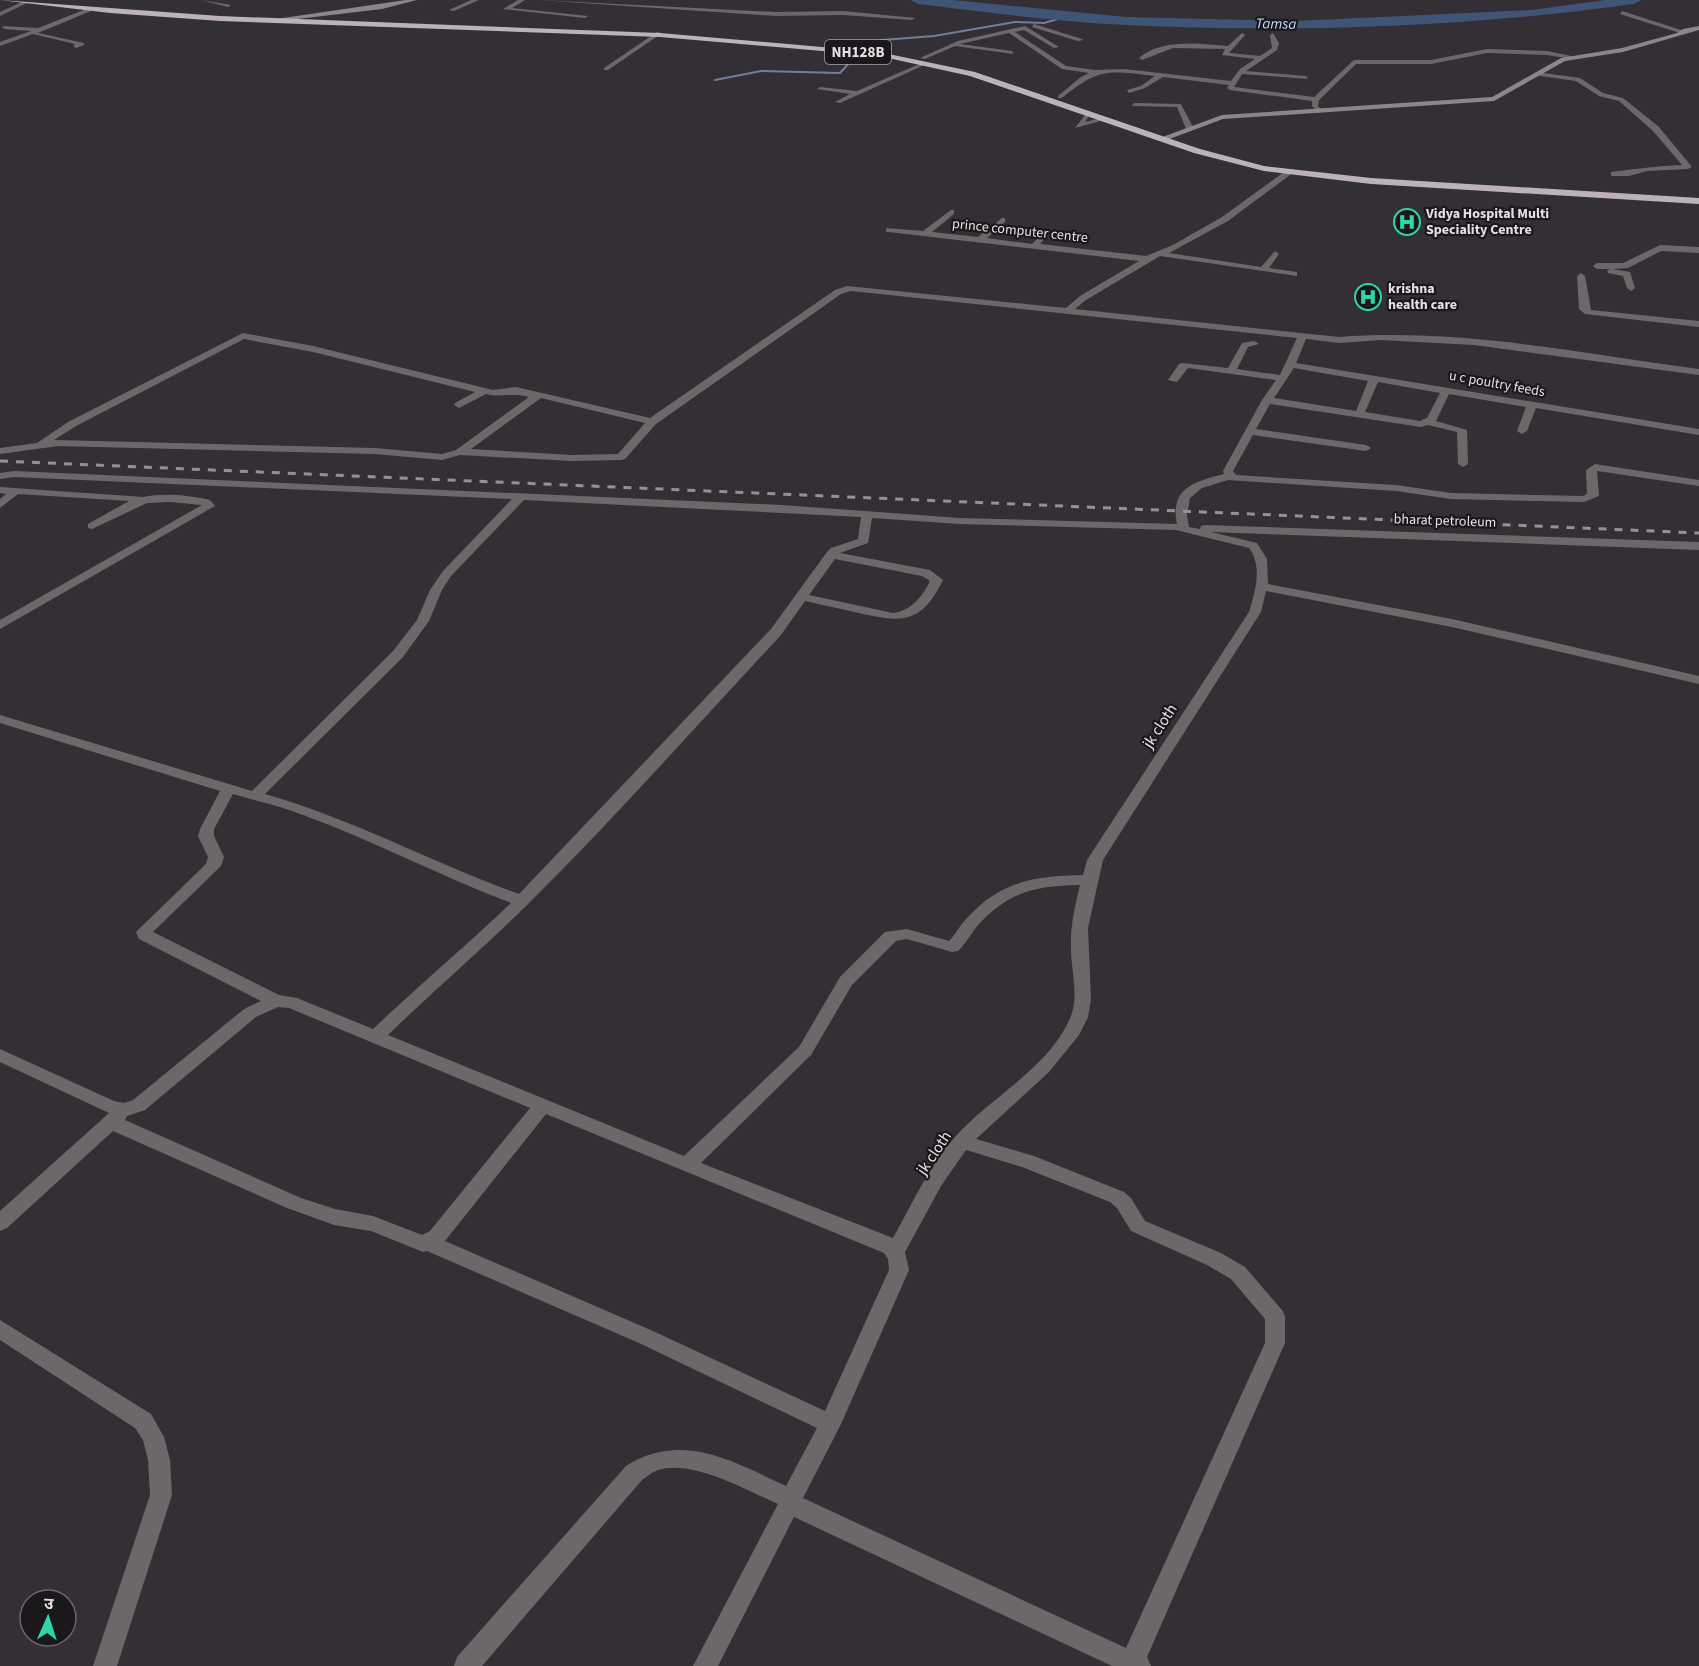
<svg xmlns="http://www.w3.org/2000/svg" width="1699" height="1666" font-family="'Source Sans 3','Noto Sans Devanagari',sans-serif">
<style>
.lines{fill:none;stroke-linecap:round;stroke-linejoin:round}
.stream{stroke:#717e97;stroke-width:2}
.river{fill:#405476;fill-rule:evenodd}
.street{fill:#6c6869;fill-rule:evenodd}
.secondary{fill:#8d8689;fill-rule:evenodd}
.highway{fill:#bdb2b7;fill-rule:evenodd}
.rail{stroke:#969196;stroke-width:3;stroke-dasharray:8 8;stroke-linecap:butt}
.labels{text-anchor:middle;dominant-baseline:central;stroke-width:4.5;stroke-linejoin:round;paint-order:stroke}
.far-poi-label{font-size:14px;font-weight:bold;fill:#e4e0e4;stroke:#1a181b;text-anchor:start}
.far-street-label{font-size:14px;fill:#e4e0e4;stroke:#1a181b}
.far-water-label{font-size:15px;font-style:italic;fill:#c4d9fd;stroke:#1a181b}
.shield{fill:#1a181b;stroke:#a7a4a8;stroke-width:1.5}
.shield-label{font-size:15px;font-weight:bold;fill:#e4e0e4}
.street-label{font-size:16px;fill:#e4e0e4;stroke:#1a181b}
</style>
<rect width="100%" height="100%" fill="#342f35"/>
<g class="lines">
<path class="stream" d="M866 46 882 40 934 36 1015 22 1044 23 1065 17
M715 80 761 71 840 73 858 53"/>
<path class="river" d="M911 0H952L1126 17 1294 21 1532 10 1605 0H1641L1634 4C1466 27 1295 33 1126 25 1056 22 987 12 918 4Z"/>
<path class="street" d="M201 0 231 5 228 7Z
M471 0H479L454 11 449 10Z
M518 0H525L512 8 588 16 585 18 503 9Z
M538 0 776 12 843 11 915 18 912 20 843 15 776 16Z
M22 2 27 3 0 16V12Z
M89 8 91 11 38 33 84 43V45L76 48 73 46 75 44 33 34 0 46V42L31 31 4 29 2 26 38 28Z
M1622 11 1684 31 1685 32 1680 33 1620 14Z
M1034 24 1082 39 1083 40 1078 41 1032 27Z
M1025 26 1059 47 1054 48 1024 30 1015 32 1066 66 1095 70 1124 69 1231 81 1240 69 1255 59 1222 55 1225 49 1173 48 1142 60 1139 58C1163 38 1199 44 1228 46L1242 33 1245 35 1229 53 1260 56 1272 48 1270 35 1273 33 1279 43 1277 50 1246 71 1306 76 1308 79 1242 74 1234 87 1314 97 1354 60H1431L1487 49 1547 51 1576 57 1573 59 1547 55 1487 53 1431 64H1356L1319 100 1318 106 1322 111 1319 113 1312 106V101L1230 90 1227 88 1229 85 1163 77 1145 88 1129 93 1127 90 1141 86 1155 76C1108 71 1100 67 1062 98H1058V96L1081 77 1089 73 1062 69 1009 33 960 44 1012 51 1014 54 955 46 925 59 920 58 958 41Z
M657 32 662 33 608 70H604V68Z
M924 62 929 63 840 103 835 102 850 94 817 89 820 87 857 91Z
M1536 72 1580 78 1603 93 1623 98 1659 127 1692 167 1688 169 1647 171 1629 176H1611V172C1635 169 1658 166 1682 165L1653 131 1619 101 1599 96 1576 81 1534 75Z
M1134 103 1181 104 1194 129 1187 131 1177 107 1132 106Z
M1088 111 1091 113 1085 122 1105 117 1108 119 1075 128Z
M1287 170 1294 172 1228 221 1169 253 1261 267 1275 251 1279 254 1269 268 1297 272V276L1160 256 1086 300 1075 309 1339 337C1459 328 1580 353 1699 369V375L1474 345 1380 340 1339 343 1306 339 1296 363 1699 429V435L1536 408 1527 431 1522 434 1517 431 1526 407 1449 394 1436 421 1467 430 1468 464 1463 467 1458 464 1457 432 1428 425 1421 427 1270 404 1256 429 1366 445 1371 448 1366 451 1253 435 1233 471 1236 475 1396 485 1451 493 1583 496 1587 494 1586 470 1595 464 1699 480V486L1597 471 1599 496 1584 502 1451 499 1396 491 1228 480 1202 488 1190 498 1187 515 1189 527 1200 529 1201 526 1205 525 1699 542V550L1211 532 1257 543 1267 559 1268 584 1452 619 1699 676V684L1452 627 1266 591 1261 612 1103 860 1088 928 1091 1000 1088 1017 1079 1035 1049 1072 976 1139 1034 1156 1124 1192 1131 1198 1145 1221 1221 1253 1245 1267 1282 1310 1285 1316V1343L1147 1657 1151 1666H1112L794 1517 718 1666H693L778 1504C746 1490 693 1459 658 1470 652 1472 647 1477 642 1480L482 1666H454L457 1657 626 1466C682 1431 732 1461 786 1486L817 1428 639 1343 427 1251 423 1252 371 1231 334 1225 287 1208 113 1131 7 1228 0 1231V1211L109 1113 0 1062V1049L114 1101 124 1103 133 1100 244 1009 261 1001 139 939 136 932 206 864 208 857 198 836 200 829 220 791 0 723V715L252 791 393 651 417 620 430 590 443 571 512 499 14 477 0 479V473L14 471 782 505 960 518 1177 524C1169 488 1196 481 1224 474L1223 471 1262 400 1276 380 1188 368 1177 382 1168 380 1179 364 1182 363 1228 368 1242 343 1254 341 1259 344 1248 347 1237 369 1280 375 1297 338 851 291 841 294 656 424 625 459 621 460 572 461 460 455 442 460 375 454 58 446 0 454V448L37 443 68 422 243 333 313 346 493 390 516 387 650 418 835 290 847 286 1066 308 1080 296 1139 261 889 232H886V228L923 231 951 210H954V214L932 232 978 237 1002 218H1005V222L987 238 1032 244 1047 229 1051 231 1040 244 1146 256 1173 245 1222 217ZM244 339 313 352 475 392 455 403 454 405 459 408 486 394C501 398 513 392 529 397L456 450 442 454 375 448 54 440 76 426ZM1294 368 1368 381 1356 411 1274 398ZM1378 382 1440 393 1427 418 1420 421 1365 412ZM541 398 645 423 618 454 572 455 471 449ZM524 500 861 517 858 539 831 548 827 552 771 629 519 894C433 863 353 819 265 794L403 657 429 621 442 590 451 576ZM872 518 960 524 1176 530 1249 548C1263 566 1255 592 1249 612L1087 860 1083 875C1034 876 1001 881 967 918 960 925 956 934 949 941L907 929 885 932 840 977 799 1047 684 1156 388 1035C434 990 483 949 528 904 615 818 697 725 781 635L805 601C823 605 841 609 859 613 903 623 921 624 943 580L930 570 840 553 868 543ZM835 559 922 576 930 581C923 596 911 611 893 613L809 595ZM233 794C256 801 281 806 303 815 374 841 440 876 511 903 466 946 418 986 373 1029L297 998 279 995 153 932 221 866 224 857 214 836V829ZM1080 885C1075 906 1070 927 1071 948 1071 971 1079 994 1071 1016 1050 1068 991 1096 955 1137 929 1166 912 1204 893 1238L701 1163 811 1055 852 985 896 941 907 939 952 952 958 951C966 944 971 933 978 925 1010 891 1035 886 1080 885ZM278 1007 289 1008 530 1108 430 1231 422 1235 373 1216 335 1209 301 1198 125 1120 127 1116 145 1110 256 1017ZM546 1114 884 1253 888 1259 889 1270 825 1411 653 1331 445 1241ZM966 1150 1022 1167 1110 1202 1117 1208 1131 1231 1207 1265 1231 1279 1265 1319V1343L1126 1648 803 1498 841 1424 909 1270 905 1252 941 1186Z
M1660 245 1699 247V253L1661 251 1628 268 1612 269 1630 272 1635 288 1631 291 1627 288 1623 276 1608 273 1607 271 1610 269H1597L1593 266 1597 263H1623Z
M1581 273 1585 276 1591 310 1699 321V327L1585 314 1579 309 1577 276Z
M0 487 143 497C164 493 189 495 210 500L215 506 0 629V620L202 505 170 502 147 503 92 529 88 528V524L129 501 18 494 0 508V499L6 494 0 493Z
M0 1320 151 1414 164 1437 170 1460 172 1495 117 1666H93L150 1495 148 1460 143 1440 135 1428 0 1340Z"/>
<path class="secondary" d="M406 0H417L382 9 272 22 269 20Z
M1699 26V30L1623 52 1565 61 1494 101 1223 119 1164 141 1157 139 1222 115 1492 97 1561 58 1622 48 1677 33 1683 29Z"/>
<path class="highway" d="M0 0 220 16 660 33 879 52 975 72 1200 149 1264 166 1371 178 1699 198V204L1371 184 1264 171 1194 153 970 76 879 56 660 37 220 21 110 13Z"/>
<path class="rail" d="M0 461 1699 533"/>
</g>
<defs>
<symbol id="hospital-ring" viewBox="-11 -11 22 22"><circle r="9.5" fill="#1a181b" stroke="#30d4a9" stroke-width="1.5"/><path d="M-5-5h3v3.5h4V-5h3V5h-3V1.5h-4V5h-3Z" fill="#30d4a9"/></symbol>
</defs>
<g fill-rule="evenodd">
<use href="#hospital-ring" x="1392" y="207" width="30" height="30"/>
<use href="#hospital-ring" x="1353" y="282" width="30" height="30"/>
</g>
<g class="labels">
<g class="far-poi-label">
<text x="1426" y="214">Vidya Hospital Multi<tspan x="1426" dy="16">Speciality Centre</tspan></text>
<text x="1388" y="289">krishna<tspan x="1388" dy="16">health care</tspan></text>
</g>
<g class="far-street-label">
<text transform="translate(1020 231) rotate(6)">prince computer centre</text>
<text transform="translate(1497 384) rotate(10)">u c poultry feeds</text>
<text transform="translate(1445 521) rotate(2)">bharat petroleum</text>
</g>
<g class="far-water-label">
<text transform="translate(1276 24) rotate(1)">Tamsa</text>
</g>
<rect class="shield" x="825" y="40" width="66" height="24" rx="4.5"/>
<g class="shield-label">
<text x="858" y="52">NH128B</text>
</g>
<g class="street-label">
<text transform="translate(1160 726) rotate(-57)">jk cloth</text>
<text transform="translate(934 1153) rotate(-56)">jk cloth</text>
</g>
</g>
<g transform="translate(48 1618) rotate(3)"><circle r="28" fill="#1a181b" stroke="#6b686b" stroke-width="1.5"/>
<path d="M0-4.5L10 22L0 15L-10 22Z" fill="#30d4a9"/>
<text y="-9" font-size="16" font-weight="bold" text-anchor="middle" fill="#e4e0e4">उ</text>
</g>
</svg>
